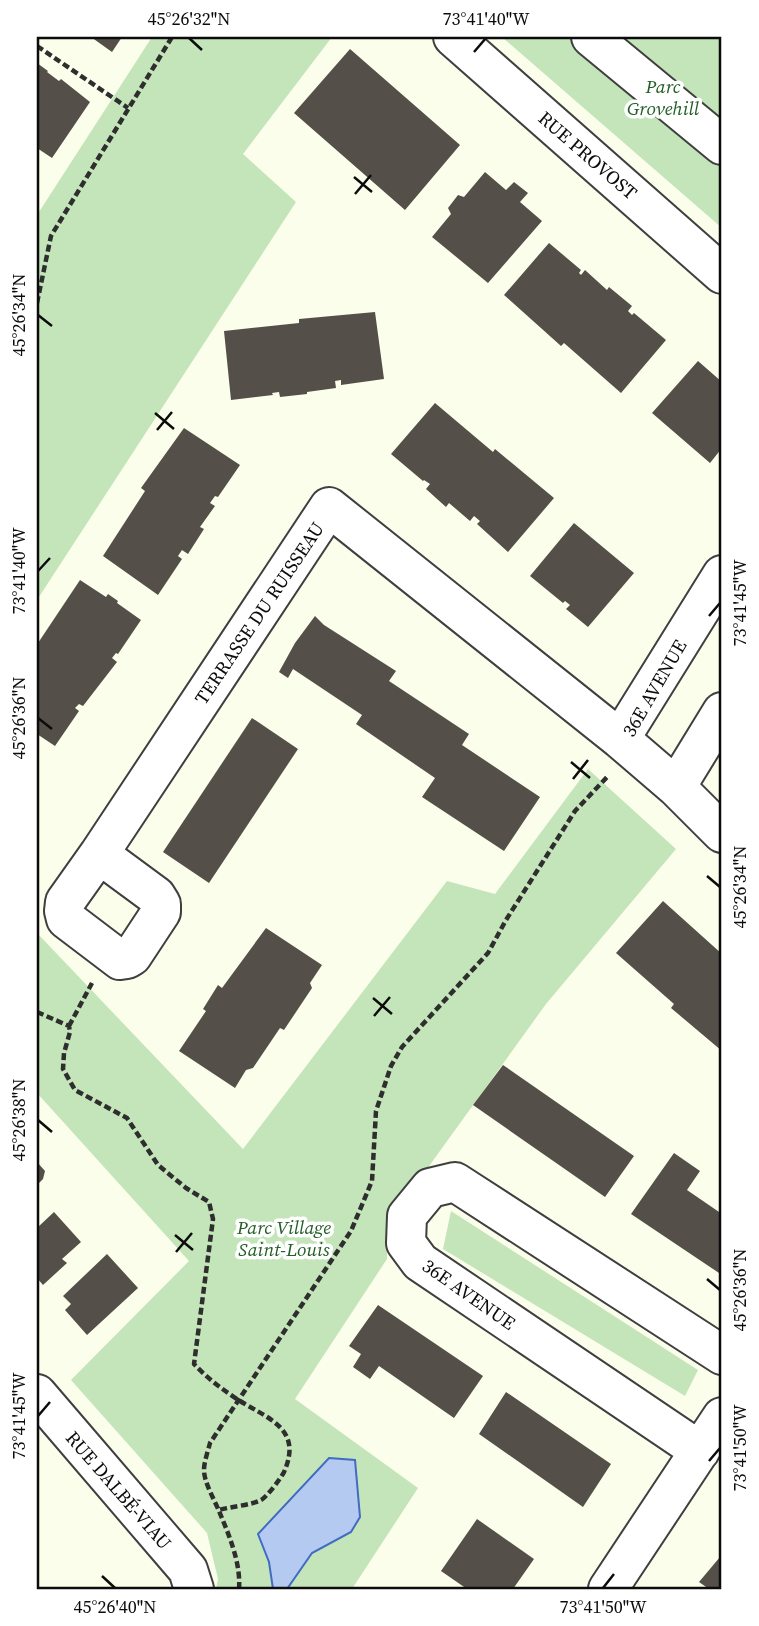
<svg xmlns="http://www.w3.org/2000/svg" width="759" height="1626" font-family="'Source Serif 4',serif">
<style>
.green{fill:#c4e5b9}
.water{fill:#b5caf1;stroke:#416cc2;stroke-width:2}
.building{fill:#545049}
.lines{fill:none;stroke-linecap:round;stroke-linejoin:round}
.minor-casing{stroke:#3f3f3f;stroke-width:42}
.path{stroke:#2e2e2e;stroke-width:4.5;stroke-dasharray:7 3.5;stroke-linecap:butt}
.minor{stroke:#fff;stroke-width:38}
.ticks{fill:none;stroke:#0c0c0c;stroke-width:2.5}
.labels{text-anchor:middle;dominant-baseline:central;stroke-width:7;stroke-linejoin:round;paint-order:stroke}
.park-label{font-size:19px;font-style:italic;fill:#225e26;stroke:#fff}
.street-label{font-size:19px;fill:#0c0c0c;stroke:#fff}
.neatline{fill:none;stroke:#0c0c0c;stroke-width:2.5}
.ticks-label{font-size:18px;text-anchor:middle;fill:#0c0c0c}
</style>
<rect width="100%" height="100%" fill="#fcfeec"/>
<path class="green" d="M152 37H332L243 154 296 202 37 600V215Z
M502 37H722V228Z
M588 769 676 849 546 1004 432 1162 387 1231V1259L295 1399 418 1488 352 1589H216L218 1579 207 1533 71 1380 189 1261 37 1093V933L243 1149 447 881 495 894Z
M451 1211 698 1370 685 1396 443 1249Z"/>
<path class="water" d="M329 1458 355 1460 360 1517 351 1532 312 1553 287 1589H273L269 1562 258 1534Z"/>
<path class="building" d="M91 37H122L112 52Z
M350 49 460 145 405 210 294 113Z
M37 63 48 71 47 72 59 81 61 79 90 102 52 158 37 148Z
M485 172 506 190 514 182 528 193 520 202 542 221 488 283 432 237 451 214 448 208 458 195 464 197Z
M549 243 581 270 579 273 581 275 585 270 607 290 609 287 632 306 628 311 632 315 634 313 666 340 621 393 564 343 561 346 504 295Z
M375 312 384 379 341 385V380L335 381 336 388 307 392V394L280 397 279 392 272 393 273 395 231 400 224 331 299 323V319Z
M698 361 722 382V448L710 463 652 413Z
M435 403 493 452 495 449 554 498 508 552 477 524 480 521 474 516 470 521 449 503 446 507 426 489 430 484 424 480 423 481 391 454Z
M184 428 240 465 218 497 215 496 210 503 215 506 200 527 204 529 188 554 182 550 178 556 182 559 158 595 103 556 145 491 141 488Z
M574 523 634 573 588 627 566 609 570 605 565 601 563 603 530 576Z
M80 580 106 597 108 594 118 601 117 603 141 620 118 654 116 653 112 658 117 662 83 706 79 704 75 708 79 711 55 746 37 734V642L38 643Z
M315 616 324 625 396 671 389 681 469 734 462 745 540 797 504 851 422 797 435 778 356 724 362 715 293 669 288 678 279 672 295 643Z
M252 718 298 749 209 883 163 852Z
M663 901 722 954V1051L671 1008 674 1004 616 953Z
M266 928 322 965 310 983 312 988 284 1030 280 1028 253 1068 246 1070 235 1088 179 1051 206 1011 203 1009 218 985 222 988Z
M503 1065 634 1156 605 1197 473 1105Z
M674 1153 700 1171 687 1190 722 1214V1275L631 1214Z
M37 1162 45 1171 43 1179 37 1185Z
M54 1212 81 1242 62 1259 67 1263 43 1285 37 1278V1228Z
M107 1254 138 1288 87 1335 65 1310 71 1304 63 1296Z
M378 1305 483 1376 454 1418 379 1366 370 1379 353 1367 361 1354 349 1346Z
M506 1392 611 1464 583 1507 479 1434Z
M477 1519 534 1559 513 1589H467L441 1571Z
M720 1557 722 1559V1589H709L699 1582Z"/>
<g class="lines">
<defs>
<path id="minor" d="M453 37 722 274
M591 37 722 145
M620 739 722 575
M676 787 722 712
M99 854 156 896 161 904V912L132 956 127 959 120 960 66 919 64 911 65 902 99 854 329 507 620 739 676 787 722 833
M37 1394 188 1570 194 1589
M700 1451 420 1262 406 1243 407 1216 430 1188 455 1182 722 1355
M608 1589 722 1417"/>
</defs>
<use href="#minor" class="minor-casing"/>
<path class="path" d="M37 46 128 108
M37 303 51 236 172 37
M37 1012 69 1026 70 1032 64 1053 63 1069 75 1090 127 1118 158 1165 186 1188 209 1202 213 1219 194 1364C207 1378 223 1390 240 1401 269 1419 303 1429 284 1472 281 1478 267 1497 261 1500 252 1505 229 1507 219 1510
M69 1026 92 983
M239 1589C241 1563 229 1535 219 1511 214 1499 204 1482 204 1470 204 1462 208 1451 210 1443L351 1231 372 1181 376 1111 391 1066 402 1047 488 953 506 920 575 811 608 776"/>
<use href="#minor" class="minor"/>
</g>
<path class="ticks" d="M189 38 202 50M474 52 486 38M354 177 372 192M355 194 371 175M38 315 52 326M155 413 174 429M157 430 172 412M38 571 50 558M709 616 720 603M38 718 52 729M571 762 590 778M573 779 588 760M707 876 720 887M373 998 392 1014M374 1016 390 997M38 1120 52 1132M175 1235 193 1250M176 1252 192 1233M707 1279 720 1290M38 1416 50 1402M709 1461 720 1448M102 1576 115 1588M603 1588 614 1574"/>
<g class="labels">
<g class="park-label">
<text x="663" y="86">Parc<tspan x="663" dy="22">Grovehill</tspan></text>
<text x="284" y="1227">Parc Village<tspan x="284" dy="22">Saint-Louis</tspan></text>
</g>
<g class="street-label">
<text transform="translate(588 155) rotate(41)">RUE PROVOST</text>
<text transform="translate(259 613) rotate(-56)">TERRASSE DU RUISSEAU</text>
<text transform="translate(654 688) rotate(-60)">36E AVENUE</text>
<text transform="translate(469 1294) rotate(35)">36E AVENUE</text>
<text transform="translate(119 1490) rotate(49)">RUE DALBÉ-VIAU</text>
</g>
</g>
<rect width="759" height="1626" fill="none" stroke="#ffffff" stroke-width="77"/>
<rect x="38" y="38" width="682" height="1550" class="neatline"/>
<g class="ticks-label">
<text x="189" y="25">45°26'32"N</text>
<text x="486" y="25">73°41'40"W</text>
<text transform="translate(19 315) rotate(-90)" y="6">45°26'34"N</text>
<text transform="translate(19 571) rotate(-90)" y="6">73°41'40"W</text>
<text transform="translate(740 603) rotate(-90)" y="6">73°41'45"W</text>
<text transform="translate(19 718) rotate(-90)" y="6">45°26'36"N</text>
<text transform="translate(740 887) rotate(-90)" y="6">45°26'34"N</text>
<text transform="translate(19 1120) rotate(-90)" y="6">45°26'38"N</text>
<text transform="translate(740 1290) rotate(-90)" y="6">45°26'36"N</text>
<text transform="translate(19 1416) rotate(-90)" y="6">73°41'45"W</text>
<text transform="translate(740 1448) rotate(-90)" y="6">73°41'50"W</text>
<text x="115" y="1613">45°26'40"N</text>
<text x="603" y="1613">73°41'50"W</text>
</g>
</svg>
